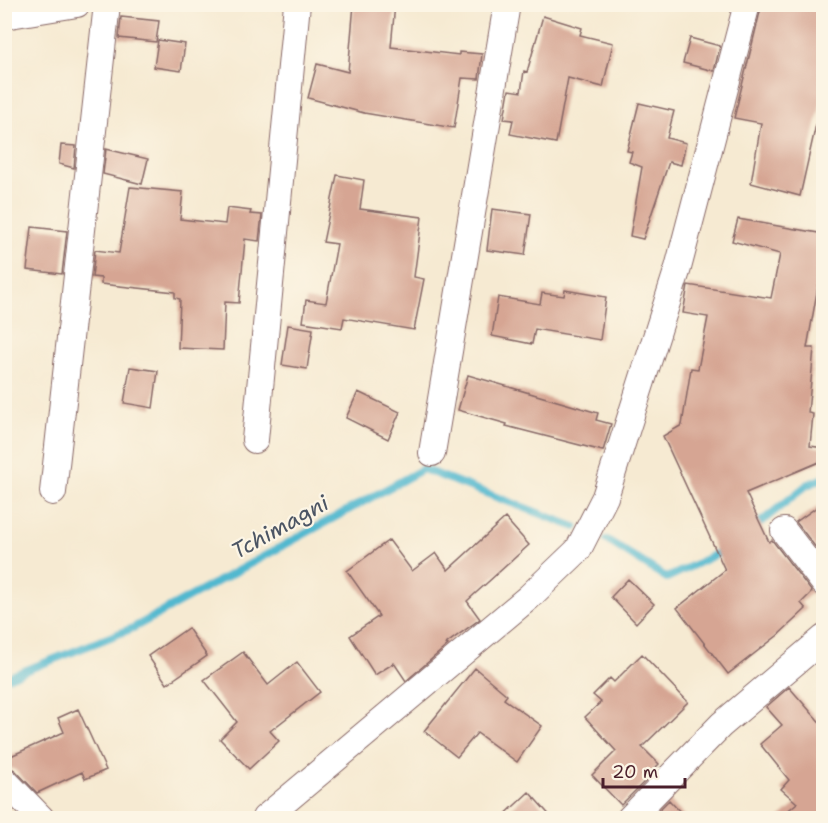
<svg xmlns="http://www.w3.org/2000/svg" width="828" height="823" font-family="'Shantell Sans',sans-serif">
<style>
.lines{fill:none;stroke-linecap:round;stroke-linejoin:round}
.stream{stroke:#51b8cf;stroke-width:8}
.building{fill:#d6a593}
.street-casing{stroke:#866665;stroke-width:28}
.street{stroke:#fff;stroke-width:26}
.labels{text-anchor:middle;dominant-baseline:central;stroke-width:4.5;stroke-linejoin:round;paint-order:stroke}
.water-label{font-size:22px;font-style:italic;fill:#4c5564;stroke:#fcf5e5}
</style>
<rect width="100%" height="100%" fill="#fcf5e5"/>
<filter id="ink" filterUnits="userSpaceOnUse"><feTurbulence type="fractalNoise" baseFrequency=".0167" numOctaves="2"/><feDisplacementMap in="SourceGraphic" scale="12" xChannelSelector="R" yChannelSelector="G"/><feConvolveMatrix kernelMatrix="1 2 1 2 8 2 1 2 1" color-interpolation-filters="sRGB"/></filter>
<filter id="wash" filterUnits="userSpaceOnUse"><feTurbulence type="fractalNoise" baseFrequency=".008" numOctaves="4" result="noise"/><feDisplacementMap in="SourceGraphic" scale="24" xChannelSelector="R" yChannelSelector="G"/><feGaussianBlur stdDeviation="1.35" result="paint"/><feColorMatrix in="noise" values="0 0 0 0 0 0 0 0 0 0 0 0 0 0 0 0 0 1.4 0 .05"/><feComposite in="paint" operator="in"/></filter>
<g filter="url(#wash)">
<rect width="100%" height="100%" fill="#f6ead2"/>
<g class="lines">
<path class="stream" d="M751 530 807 485 824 478
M607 540 667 578 727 549
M4 679 133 628 423 469 575 527"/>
</g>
<g id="blocks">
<path class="building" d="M354 4H395L391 47 459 55V52L482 54 479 79 462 78 454 128 364 113 308 98 317 64 348 72Z
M762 4H824V89L800 196 751 183 761 123 734 118Z
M543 16 582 28 580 35 613 43 603 87 568 78 556 143 510 134 513 120 504 119 509 90 521 92 524 71 527 72Z
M121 17 159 21 156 42 119 38Z
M690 38 720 46 714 71 683 63Z
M158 40 185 44 181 71 154 67Z
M639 103 674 111 667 138 686 143 681 165 669 162 643 239 630 236 642 167 629 162 632 152 627 151Z
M61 145 76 146 74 168 59 164Z
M106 149 148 159 142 184 103 174Z
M337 175 364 180 360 209 422 217 414 277 424 279 414 330 344 318 342 328 303 322 306 300 326 303 337 244 323 242Z
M130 187 183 192 180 219 225 224 227 208 251 211 250 214 262 215 259 241 245 239 239 303 225 302 223 350 178 348 180 299 175 298V292L101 284V278L92 277 95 250 119 253Z
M492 209 531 214 525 255 487 250Z
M738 219 824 234V287L818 286 807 348H814L808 413 813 414 810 446 824 448V460L746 493 769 542 772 540 812 592 801 603 806 609 777 636 728 674 677 608 725 570 663 436 682 425 691 368 698 369 708 317 683 313 688 285 771 298 780 254 732 241Z
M32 227 67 231 62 274 27 270Z
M565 290 606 297 600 340 535 329 532 344 492 336 498 297 540 304 542 293 564 296Z
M288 325 313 329 307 369 282 365Z
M130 367 158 371 153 408 124 403Z
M468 375 598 413 596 420 611 424 603 451 506 426 507 424 458 410Z
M358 392 400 412 388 439 346 418Z
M824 502V551L820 553 796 522Z
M505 518 529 545 467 601 480 619 446 644 448 645 406 681 394 663 375 675 350 636 379 616 347 571 389 540 412 571 436 553 448 570Z
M628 579 654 604 636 623 611 597Z
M188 628 207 656 167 684 148 656Z
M243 652 268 685 297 662 320 692 270 731 279 741 249 769 220 739 237 722 204 680Z
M642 654 688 702 642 747 659 764 646 777 648 778 621 805 592 775 616 751 585 717 601 702 593 695 610 678 614 682Z
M475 668 507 695 504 699 542 726 517 762 477 733 457 757 424 731Z
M789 687 824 727V819H778L797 803 781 789 789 780 760 744 782 725 766 707Z
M78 709 106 770 85 779 82 772 37 793 15 770 4 765V759L64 732 58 718Z
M529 792 553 819H500Z
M669 800 687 819H650Z"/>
</g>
</g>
<g filter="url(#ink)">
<use href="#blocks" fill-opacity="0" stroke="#866665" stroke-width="1.5"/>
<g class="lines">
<defs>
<path id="street" d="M4 16 77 4
M255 440 297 4
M432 453 507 4
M53 492 107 4
M784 531 824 583
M4 780 41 818
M265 818 529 597 578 550 605 497 678 268 747 4
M630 818 721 725 824 638"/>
</defs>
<use href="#street" class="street-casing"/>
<use href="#street" class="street"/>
</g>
</g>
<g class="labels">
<g class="water-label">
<text transform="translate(280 527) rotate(-29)">Tchimagni</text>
</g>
</g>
<rect width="828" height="823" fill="none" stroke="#fcf5e5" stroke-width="24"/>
<path d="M603 778v9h82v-9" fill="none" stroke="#4a1f2b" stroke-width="3"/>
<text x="612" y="778" font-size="18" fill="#4a1f2b" stroke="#fcf5e5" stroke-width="4.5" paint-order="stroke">20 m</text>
</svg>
